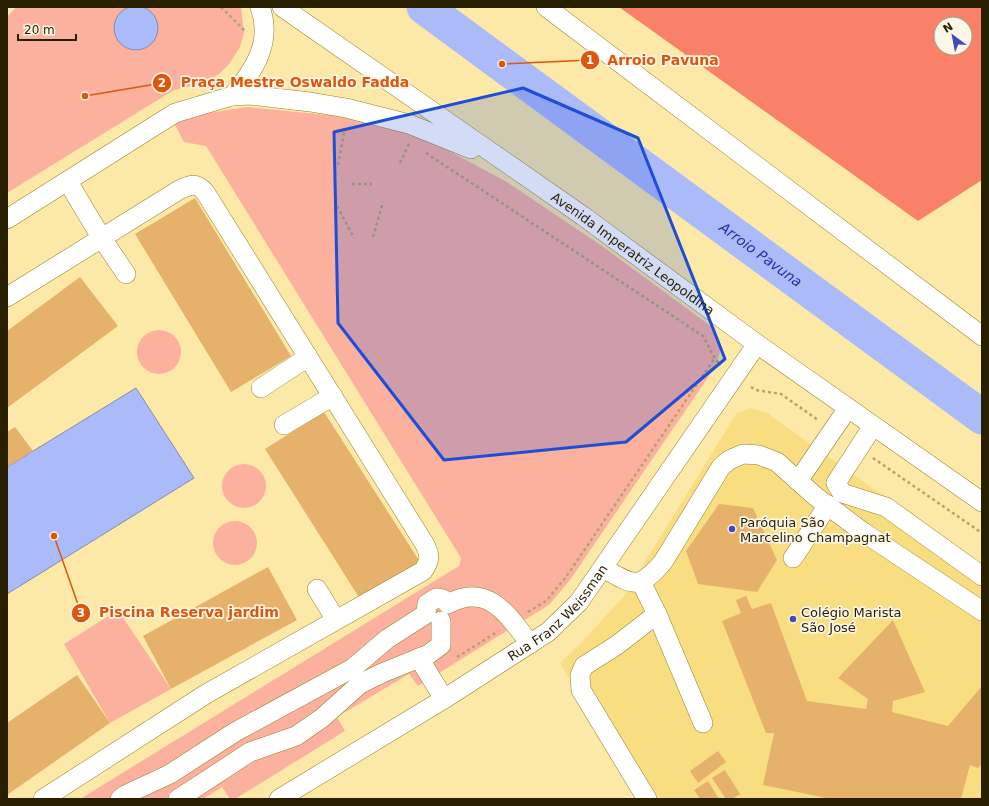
<svg xmlns="http://www.w3.org/2000/svg" width="989" height="806" font-family="'DejaVu Sans',sans-serif">
<style>
.built{fill:#f9de81}
.green{fill:#fcb19f}
.forest{fill:#f88167;fill-rule:evenodd}
.water{fill:#abbaf9;stroke:#848cae}
.lines{fill:none;stroke-linecap:round;stroke-linejoin:round}
.river{stroke:#abbaf9;stroke-width:35}
.building{fill:#e6b26b}
.minor-casing{stroke:#98802a;stroke-width:20}
.path{stroke:#b3a46e;stroke-width:2.5;stroke-dasharray:3 3;stroke-linecap:butt}
.minor{stroke:#fff;stroke-width:19}
.marked{fill:#1d4ed8;fill-opacity:0.2;stroke:#1d4ed8;stroke-width:3;stroke-linejoin:round}
.poi-dot{fill:#414bbf;stroke:#fbf6e7;stroke-width:1.5}
.labels{text-anchor:middle;dominant-baseline:central;stroke-width:3.5;stroke-linejoin:round;paint-order:stroke}
.street-label{font-size:13px;fill:#281f00;stroke:#fbf6e7}
.poi-label{font-size:13px;fill:#281f00;stroke:#fbf6e7;text-anchor:start}
.water-label{font-size:14px;font-style:italic;fill:#2c2da1;stroke:#fbf6e7}
.leader{fill:none;stroke:#de560b;stroke-width:1.5}
.callout-dot{fill:#de560b;stroke:#fbf6e7;stroke-width:1.5}
.mark-label{font-size:12px;text-anchor:middle;font-weight:bold;fill:#fff}
.callout-label{font-size:14px;text-anchor:middle;font-weight:bold;fill:#de560b;stroke:#fbf6e7;stroke-width:3.5;stroke-linejoin:round;paint-order:stroke}
</style>
<rect width="100%" height="100%" fill="#fce9a7"/>
<path class="built" d="M751 408 767 413 982 566V799H640L560 663 582 642 624 596 736 414Z"/>
<path class="green" d="M16 7H241L244 33 240 47 229 64 219 74 206 83 174 90 7 193V17Z
M247 107 348 117 425 138 507 182 602 246 712 327C723 343 722 349 715 367L570 580 549 605 418 686 409 674 337 717 345 731 235 799H230L222 787 203 799H80L459 566 461 558 206 146 184 142 173 121 195 115Z
M137 352a22 22 0 1 1 44 0a22 22 0 1 1-44 0Z
M222 486a22 22 0 1 1 44 0a22 22 0 1 1-44 0Z
M213 543a22 22 0 1 1 44 0a22 22 0 1 1-44 0Z
M118 610 171 689 110 723 64 644Z"/>
<path class="forest" d="M619 7H982V180L918 221ZM941 24H965V48H941Z"/>
<path class="water" d="M114 28a22 22 0 1 1 44 0a22 22 0 1 1-44 0Z
M136 388 194 478 7 594V467Z"/>
<g class="lines">
<path class="river" id="s1" d="M424 7 982 417"/>
</g>
<path class="building" d="M195 198 291 356 231 392 135 234Z
M80 277 118 326 7 408V331Z
M324 412 420 562 360 599 265 449Z
M15 427 33 451 7 467V432Z
M719 504 753 508 777 560 757 592 698 584 686 551Z
M268 567 297 620 171 689 143 636Z
M746 596 752 609 771 603 807 701 866 709 868 699 838 678 893 620 925 692 893 701 892 712 948 726 982 686V764L978 768 970 765 961 799H831L763 785 774 733H766L722 621 741 613 736 600Z
M77 675 110 723 7 795V723Z
M718 751 726 762 698 783 690 771Z
M725 770 740 794 732 799H726L712 778Z
M708 781 719 799H700L694 790Z"/>
<g class="lines">
<defs>
<g id="minor">
<path id="s2" d="M282 7 583 216 757 344 982 502"/>
<path d="M546 7 982 336"/>
<path d="M232 96C254 71 273 42 260 7"/>
<path d="M68 182 101 237 126 274"/>
<path d="M7 219 175 113 232 96 250 95 310 102 346 108 409 124 471 149"/>
<path d="M7 297 179 190C190 185 196 182 205 192L424 543C430 554 431 560 423 571L206 694 43 799"/>
<path d="M261 388 308 357"/>
<path d="M284 425 333 396"/>
<path d="M873 426 836 483 842 493 886 507 982 576"/>
<path d="M798 481 848 408"/>
<path d="M793 558 828 505"/>
<path d="M603 568C633 585 638 591 663 562L721 467 729 460 743 454 759 455 777 462 815 496 863 532 982 611"/>
<path d="M641 582 657 614 617 645 584 666 580 675 581 690 647 799"/>
<path d="M317 589 336 620"/>
<path d="M657 614 703 723"/>
<path d="M419 658 444 699"/>
<path d="M120 799 125 795 170 774 235 732 353 668 387 639 426 614 427 604 436 598 443 599 448 604C488 582 508 615 530 644"/>
<path d="M178 799 250 752 296 736 322 718 360 684 382 673 429 654 441 645V621"/>
<path id="s3" d="M279 799 444 699 548 632 579 602 757 344"/>
</g>
</defs>
<use href="#minor" class="minor-casing"/>
<path class="path" d="M221 7 245 31
M426 153 703 336C709 346 712 357 721 365
M400 163 409 144
M338 165 345 128
M352 184H372
M337 206 354 238
M373 237 383 202
M751 387 756 390 781 394 818 420
M873 458 982 533
M528 612 546 601 566 577 714 359
M457 657 497 632"/>
<use href="#minor" class="minor"/>
</g>
<path class="marked" d="M523 88 638 138 725 359 626 442 444 460 338 323 334 132Z"/>
<g class="poi-dot">
<circle cx="732" cy="529" r="4"/>
<circle cx="793" cy="619" r="4"/>
</g>
<g class="labels">
<g class="street-label">
<text stroke="none"><textPath href="#s2" startOffset="429">Avenida Imperatriz Leopoldina</textPath></text>
<text stroke="none"><textPath href="#s3" startOffset="337">Rua Franz Weissman</textPath></text>
</g>
<g class="poi-label">
<text x="740" y="522">Paróquia São<tspan x="740" dy="15">Marcelino Champagnat</tspan></text>
<text x="801" y="612">Colégio Marista<tspan x="801" dy="15">São José</tspan></text>
</g>
<g class="water-label">
<text stroke="none"><textPath href="#s1" startOffset="418">Arroio Pavuna</textPath></text>
</g>
</g>
<path class="leader" d="M502 64L590 60M85 96L162 83M54 536L81 613"/>
<g class="callout-dot">
<circle cx="502" cy="64" r="4"/>
<circle cx="85" cy="96" r="4"/>
<circle cx="54" cy="536" r="4"/>
<circle cx="590" cy="60" r="10"/>
<circle cx="162" cy="83" r="10"/>
<circle cx="81" cy="613" r="10"/>
</g>
<g class="mark-label">
<text x="590" y="64">1</text>
<text x="162" y="87">2</text>
<text x="81" y="617">3</text>
</g>
<g class="callout-label">
<text x="663" y="65">Arroio Pavuna</text>
<text x="295" y="87">Praça Mestre Oswaldo Fadda</text>
<text x="189" y="617">Piscina Reserva jardim</text>
</g>
<rect width="989" height="806" fill="none" stroke="#281f00" stroke-width="16"/>
<g transform="translate(953 36) rotate(328)"><circle r="19" fill="#fbf6e7" stroke="#a7a08b"/>
<path d="M0-3L7 15L0 10L-7 15Z" fill="#414bbf"/>
<text y="-6" font-size="11" font-weight="bold" text-anchor="middle" fill="#281f00">N</text>
</g>
<path d="M18 34v6h58v-6" fill="none" stroke="#281f00" stroke-width="2"/>
<text x="24" y="34" font-size="12" fill="#281f00" stroke="#fbf6e7" stroke-width="3" paint-order="stroke">20 m</text>
</svg>
